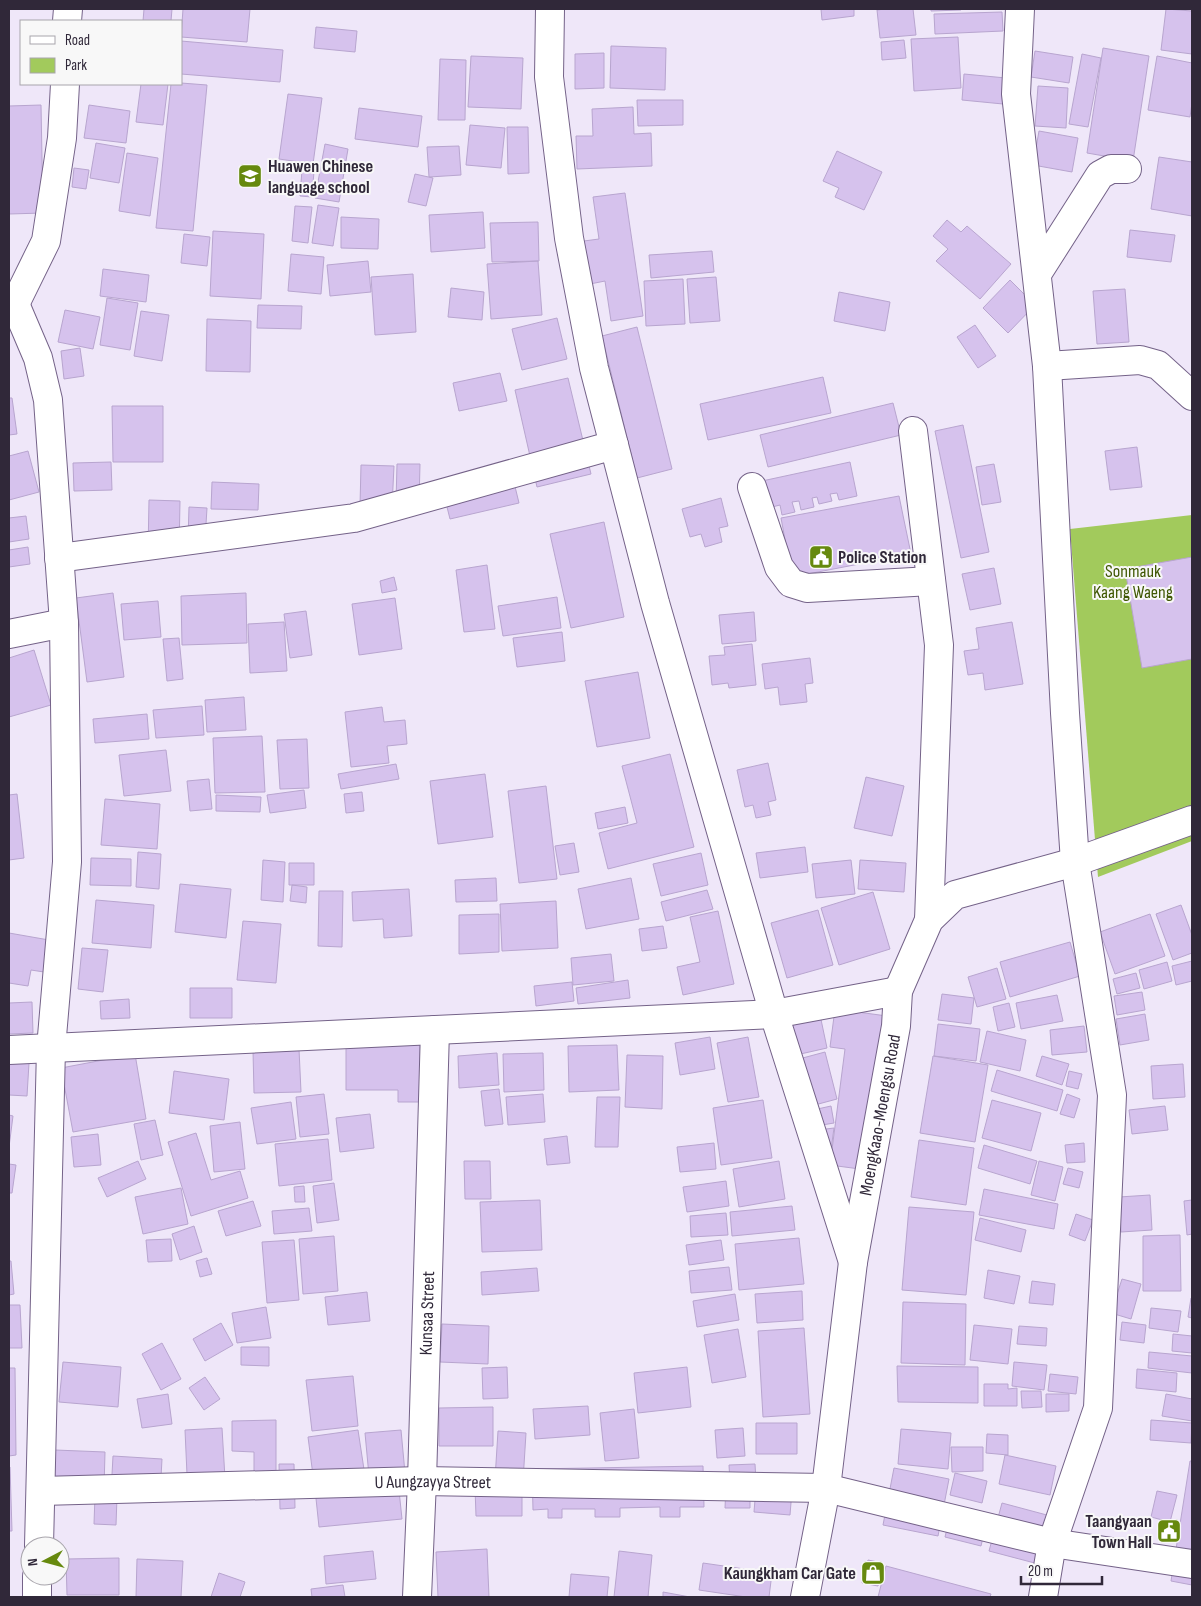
<svg xmlns="http://www.w3.org/2000/svg" width="1201" height="1606" font-family="'Sofia Sans Condensed',sans-serif">
<style>
.green{fill:#a2ca5c}
.building{fill:#d6c2ed;stroke:#b8a5cf}
.lines{fill:none;stroke-linecap:round;stroke-linejoin:round}
.minor-casing{stroke:#746288;stroke-width:30}
.major-casing{stroke:#746288;stroke-width:30}
.minor{stroke:#fff;stroke-width:28}
.major{stroke:#fff;stroke-width:28}
.labels{text-anchor:middle;dominant-baseline:central;stroke-width:4;stroke-linejoin:round;paint-order:stroke}
.poi-label{font-size:18px;font-weight:bold;fill:#302839;stroke:#f8f8f8;text-anchor:start}
.park-label{font-size:18px;fill:#3f5703;stroke:#f8f8f8}
.street-label{font-size:18px;fill:#302839;stroke:#f8f8f8}
</style>
<rect width="100%" height="100%" fill="#efe7f9"/>
<path class="green" d="M1192 515V841L1098 877 1070 529Z"/>
<path class="building" d="M144 9H172L171 21H143Z
M183 9H250L247 42 181 37Z
M821 9H854V16L822 20Z
M885 9H913L916 35 880 38 877 10Z
M931 9H961V10L931 11Z
M1166 9 1192 11V54L1161 50Z
M1002 12 1003 31 935 34 934 14Z
M316 27 357 31 355 52 314 48Z
M958 37 961 88 914 91 911 39Z
M904 40 906 58 882 60 881 42Z
M181 41 283 50 280 82 181 74Z
M611 46 666 48 665 90 610 88Z
M1103 48 1149 56 1133 161 1087 153Z
M1035 51 1073 57 1069 83 1031 77Z
M604 53V88L575 89V54Z
M1082 54 1101 58 1088 127 1069 124Z
M471 56 523 58 521 109 468 107Z
M1157 56 1192 63V103L1190 117 1148 110Z
M440 59 466 60 465 120H438Z
M964 74 1006 78 1003 104 962 100Z
M181 83 207 85 193 231 156 228 171 84Z
M141 84H168L163 125 136 122Z
M1038 86 1068 88 1066 128 1035 126Z
M288 94 322 98 313 164 279 159Z
M637 100H683V125L638 126Z
M41 105 43 213 9 214V106Z
M89 105 130 111 126 143 84 138Z
M633 107 634 134 651 133 652 166 577 169 576 136H593L592 109Z
M359 108 422 116 418 147 355 139Z
M470 125 505 128 501 168 466 165Z
M507 127H528L529 173 508 174Z
M1039 131 1078 138 1072 172 1033 165Z
M96 143 125 148 119 183 90 178Z
M325 144 348 149 339 202 315 198Z
M459 146 461 175 429 177 427 147Z
M837 151 882 172 864 210 835 197 839 188 823 181Z
M127 153 158 158 150 216 119 211Z
M1159 157 1192 162V216L1151 209Z
M74 168 89 170 86 189 72 187Z
M302 170 314 171 312 197 300 196Z
M415 174 433 178 426 206 408 202Z
M625 193 643 316 611 321 605 281 590 284 584 241 599 239 593 197Z
M318 205 339 208 333 246 312 243Z
M295 206 312 207 308 243 292 241Z
M483 212 485 248 431 252 429 215Z
M341 217 379 219 378 249 341 248Z
M947 220 961 232 967 226 1011 264 980 299 936 261 948 249 933 236Z
M538 222 539 261 492 262 490 223Z
M1130 230 1175 235 1171 262 1127 257Z
M213 231 264 234 261 299 210 296Z
M184 234 210 237 207 266 181 263Z
M712 251 714 272 651 278 649 255Z
M291 254 324 257 321 294 288 291Z
M368 261 371 292 330 296 327 265Z
M538 261 542 315 491 319 487 264Z
M103 269 149 275 146 302 100 296Z
M413 274 416 332 375 335 371 277Z
M716 277 720 321 690 323 687 279Z
M683 279 685 324 646 326 644 281Z
M1010 280 1035 305 1008 333 983 308Z
M451 288 484 292 482 320 448 317Z
M1125 289 1129 342 1097 344 1093 291Z
M839 292 890 302 885 331 834 321Z
M107 298 138 303 130 350 100 345Z
M258 305 302 306 301 329 257 328Z
M65 310 100 317 93 349 58 342Z
M141 311 169 315 162 361 134 356Z
M557 318 567 359 522 370 512 329Z
M207 319 251 321 250 372 206 371Z
M975 325 996 356 978 368 957 337Z
M637 327 672 469 637 478 602 336Z
M80 348 84 376 64 379 61 351Z
M500 373 507 401 459 411 453 383Z
M823 377 831 413 708 440 700 404Z
M568 378 591 474 537 487 515 390Z
M9 398H12L17 434 9 435Z
M893 403 901 435 768 467 760 435Z
M112 406H163V462H113Z
M963 425 989 552 961 558 935 431Z
M1137 447 1142 487 1110 490 1105 451Z
M28 451 39 492 9 500V456Z
M111 462 112 490 74 491 73 463Z
M850 462 857 496 839 500 837 493 830 494 832 501 819 504 817 497 812 498 814 507 801 510 799 501 792 502 795 512 782 515 780 505 768 508 762 481Z
M397 464H420L419 503 396 502Z
M994 464 1001 502 982 505 976 467Z
M361 465 394 466 392 507 360 506Z
M510 466 519 503 450 519 441 483Z
M212 482 259 484 258 510 211 509Z
M899 496 911 554 792 577 781 518Z
M721 498 728 526 719 528 722 542 705 547 701 534 690 537 682 509Z
M149 500 180 501 179 553 148 552Z
M189 507 207 508 205 540H188Z
M26 516 29 539 9 542V518Z
M604 522 624 617 571 628 550 534Z
M28 547 30 564 9 567V550Z
M1192 557V659L1142 668 1125 569Z
M487 565 495 629 464 632 456 570Z
M994 568 1001 604 970 610 962 574Z
M394 577 397 590 382 593 380 581Z
M113 593 124 677 87 682 76 598Z
M246 593 247 643 182 645 181 596Z
M557 597 561 628 503 636 498 606Z
M395 598 402 649 359 655 352 604Z
M158 601 161 637 124 640 121 604Z
M306 611 312 655 290 658 284 614Z
M754 612 756 641 722 644 719 615Z
M284 622 287 671 250 673 248 624Z
M1012 622 1023 684 985 690 983 673 968 675 964 651 979 649 976 628Z
M562 632 565 661 517 667 513 638Z
M179 638 183 679 167 681 163 639Z
M752 644 756 685 729 688 728 683 712 685 709 656 725 655 724 647Z
M34 650 51 705 9 717V658Z
M810 658 813 683 805 684 807 702 780 705 778 687 765 689 762 664Z
M638 672 650 738 597 747 585 681Z
M244 697 246 730 207 732 205 700Z
M202 706 204 735 156 738 153 710Z
M382 707 384 722 405 720 407 744 387 746 389 763 351 767 345 712Z
M147 714 149 739 95 743 93 719Z
M262 736 265 792 215 793 213 738Z
M307 739 309 788 280 789 277 740Z
M166 750 171 791 124 796 119 755Z
M670 754 694 847 608 869 599 833 637 823 622 766Z
M768 763 776 800 768 802 771 815 756 818 753 805 745 807 737 770Z
M396 764 399 779 341 789 338 774Z
M485 774 493 837 438 844 430 781Z
M866 777 904 786 892 836 854 828Z
M209 779 212 809 190 811 187 781Z
M546 786 557 879 519 883 508 791Z
M304 790 306 808 270 813 267 795Z
M362 792 364 811 346 813 344 794Z
M17 794 24 858 9 860V795Z
M216 795 261 797 260 812 216 811Z
M105 799 160 804 157 849 101 845Z
M625 807 628 823 598 829 595 813Z
M574 843 579 872 560 875 555 846Z
M805 847 808 872 760 878 756 853Z
M138 852 161 854 159 889 136 887Z
M701 853 708 885 661 896 653 864Z
M91 858 131 859V886L90 885Z
M263 860 285 862 283 902 261 900Z
M851 860 855 894 816 898 812 864Z
M860 860 906 863 904 892 858 889Z
M289 863H314V885H289Z
M496 878 497 901 456 902 455 880Z
M631 878 639 919 586 929 578 889Z
M180 884 231 889 226 938 175 932Z
M292 885 307 887 306 903 290 901Z
M409 889 412 936 384 938 383 919 353 921 352 892Z
M707 890 713 909 666 921 661 902Z
M319 891H343L342 947 318 946Z
M873 892 890 949 839 965 821 908Z
M96 900 154 905 151 948 92 943Z
M556 901 558 948 502 951 500 904Z
M1181 905 1192 935V953L1173 960 1156 914Z
M818 910 833 965 787 978 771 923Z
M718 911 734 984 683 995 677 967 700 962 690 917Z
M499 914V952L459 954V915Z
M1150 914 1165 956 1115 974 1100 932Z
M243 921 281 924 276 983 237 980Z
M663 926 667 948 642 951 639 929Z
M9 933 49 940 44 972 31 970 28 986 9 983Z
M1070 942 1080 976 1010 997 1000 962Z
M82 948 108 950 103 992 78 989Z
M611 954 614 981 573 985 571 958Z
M1192 961V981L1176 985 1172 966Z
M1167 962 1172 981 1144 989 1139 970Z
M997 968 1006 999 977 1007 968 977Z
M1136 973 1140 988 1117 994 1113 979Z
M628 980 630 998 578 1004 576 988Z
M572 982 574 1001 536 1006 534 986Z
M190 988H232V1018H190Z
M1142 992 1145 1010 1117 1015 1114 996Z
M942 994 974 998 971 1024 938 1020Z
M1057 995 1063 1021 1021 1029 1016 1003Z
M129 999 130 1018 101 1019 100 1001Z
M32 1002 33 1033 9 1034V1003Z
M1009 1003 1015 1027 998 1031 993 1007Z
M835 1009 887 1016 867 1170 830 1165 845 1049 830 1047Z
M819 1010 827 1048 796 1055 788 1017Z
M1145 1014 1149 1040 1120 1045 1116 1019Z
M938 1024 980 1029 976 1061 934 1056Z
M1084 1026 1087 1052 1052 1055 1050 1030Z
M987 1031 1026 1040 1020 1071 980 1062Z
M710 1037 715 1069 680 1075 675 1043Z
M748 1037 759 1097 728 1102 717 1043Z
M346 1042H420V1102H398V1090H346Z
M617 1045 619 1090 569 1092 568 1046Z
M299 1049 301 1092 254 1093 253 1051Z
M825 1052 837 1099 811 1106 799 1059Z
M497 1053 499 1085 459 1088 458 1056Z
M543 1053 544 1090 504 1092 503 1054Z
M135 1054 146 1119 73 1132 61 1068Z
M627 1055 663 1056 662 1109 625 1107Z
M933 1056 988 1065 975 1142 920 1133Z
M1042 1056 1069 1064 1062 1085 1036 1076Z
M9 1062 29 1063 27 1096 9 1095Z
M1183 1064 1185 1097 1153 1099 1151 1066Z
M997 1070 1063 1090 1057 1111 991 1091Z
M174 1071 229 1079 224 1120 169 1113Z
M1069 1071 1082 1074 1078 1089 1066 1086Z
M499 1089 503 1124 485 1126 481 1091Z
M324 1094 329 1134 300 1137 296 1097Z
M543 1094 545 1122 508 1125 506 1097Z
M1067 1094 1080 1099 1074 1118 1060 1114Z
M597 1097H620L618 1147H595Z
M763 1100 772 1158 721 1165 713 1108Z
M992 1100 1041 1113 1031 1151 982 1138Z
M291 1102 296 1139 257 1144 251 1108Z
M831 1106 834 1123 816 1126 813 1110Z
M1165 1106 1168 1130 1132 1134 1129 1110Z
M370 1114 374 1148 340 1152 336 1118Z
M9 1115 13 1116 9 1147Z
M155 1120 163 1155 141 1160 134 1124Z
M240 1122 245 1169 214 1172 210 1126Z
M834 1128 829 1164 818 1130Z
M196 1133 211 1180 240 1171 248 1198 191 1216 168 1142Z
M98 1134 101 1165 74 1167 71 1137Z
M567 1136 570 1163 547 1165 544 1139Z
M328 1139 332 1180 279 1186 275 1144Z
M919 1140 974 1148 966 1205 911 1197Z
M714 1143 716 1169 680 1172 677 1147Z
M1084 1143 1085 1162 1067 1163 1065 1145Z
M984 1145 1037 1161 1030 1184 978 1168Z
M138 1161 146 1179 107 1197 98 1178Z
M464 1161H490L491 1199H465Z
M779 1161 785 1199 739 1207 733 1169Z
M1039 1161 1063 1167 1055 1201 1031 1195Z
M9 1164 16 1165 12 1193H9Z
M1068 1168 1083 1172 1079 1188 1063 1184Z
M726 1181 729 1206 687 1212 683 1187Z
M334 1183 339 1220 317 1223 313 1186Z
M304 1186 305 1202H295L294 1187Z
M181 1188 188 1224 143 1234 135 1197Z
M984 1189 1058 1204 1054 1229 979 1215Z
M1150 1195 1152 1230 1121 1232 1119 1197Z
M540 1200 542 1250 482 1252 480 1202Z
M1192 1200V1234L1187 1235 1184 1201Z
M253 1201 261 1226 226 1236 218 1211Z
M792 1206 795 1230 732 1236 730 1212Z
M909 1207 974 1212 966 1295 902 1290Z
M309 1208 312 1231 274 1234 272 1211Z
M726 1213 728 1235 691 1237 690 1216Z
M1076 1214 1093 1220 1085 1241 1069 1235Z
M980 1218 1026 1230 1021 1252 975 1240Z
M194 1226 202 1252 180 1260 172 1234Z
M1180 1235 1181 1291H1143V1236Z
M334 1236 338 1291 303 1294 299 1239Z
M799 1238 804 1284 739 1290 735 1244Z
M171 1239 172 1261 148 1262 146 1240Z
M294 1240 299 1300 267 1303 262 1242Z
M721 1240 724 1260 689 1265 686 1245Z
M207 1258 212 1274 200 1277 196 1261Z
M9 1261H11L14 1294 9 1295Z
M729 1267 732 1290 691 1293 689 1271Z
M537 1268 539 1291 482 1295 481 1272Z
M988 1270 1020 1276 1014 1304 984 1298Z
M1122 1279 1141 1284 1131 1319 1111 1313Z
M1032 1281 1055 1284 1053 1305 1029 1303Z
M802 1291 803 1320 757 1323 755 1294Z
M367 1292 370 1321 328 1325 325 1297Z
M735 1294 739 1320 697 1327 693 1301Z
M1191 1298H1192V1318L1188 1317Z
M903 1302 966 1304 965 1365 901 1363Z
M9 1305H20L22 1348H9Z
M266 1307 271 1338 237 1343 232 1313Z
M1151 1308 1181 1311 1178 1332 1149 1328Z
M1122 1322 1146 1325 1144 1343 1120 1340Z
M221 1323 233 1345 205 1361 193 1339Z
M442 1324 489 1326 488 1364 440 1362Z
M974 1325 1012 1329 1008 1364 970 1360Z
M1019 1326 1047 1328 1046 1346 1017 1344Z
M804 1328 810 1414 763 1417 758 1331Z
M738 1329 746 1377 712 1383 704 1335Z
M1173 1334 1192 1336V1353L1172 1351Z
M162 1343 181 1379 161 1390 142 1354Z
M241 1347H269V1366L241 1365Z
M1149 1352 1192 1356V1373L1148 1368Z
M63 1362 121 1367 118 1407 59 1402Z
M1014 1362 1047 1365 1044 1390 1012 1386Z
M897 1366 978 1367V1403L898 1402Z
M507 1367 508 1398 483 1399 482 1368Z
M687 1367 691 1407 638 1413 634 1373Z
M9 1368H15L16 1455 9 1456Z
M1137 1369 1177 1373 1176 1392 1136 1388Z
M1050 1374 1078 1377 1076 1394 1048 1391Z
M353 1376 358 1426 312 1431 306 1380Z
M205 1377 220 1399 204 1410 189 1388Z
M984 1384H1008V1389L1017 1388V1406H984Z
M1021 1391H1041L1042 1407 1022 1408Z
M168 1394 172 1424 142 1428 137 1399Z
M1046 1394H1069V1411L1046 1412Z
M1166 1394 1192 1399V1421L1162 1416Z
M588 1406 590 1435 535 1439 533 1409Z
M493 1407V1446H439V1408Z
M634 1409 639 1458 605 1461 600 1413Z
M276 1420V1483H254V1452L232 1451V1421Z
M1151 1420 1192 1423 1191 1443 1150 1440Z
M756 1423H797V1454H756Z
M222 1428 226 1495 188 1497 185 1430Z
M743 1428 745 1456 717 1458 715 1430Z
M901 1429 951 1433 948 1469 898 1464Z
M358 1430 365 1476 314 1483 308 1437Z
M401 1430 405 1473 369 1476 365 1433Z
M498 1431 526 1433 523 1481 495 1479Z
M987 1434 1008 1435V1455L986 1453Z
M951 1447H983V1471L952 1472Z
M55 1450 105 1452 104 1489 54 1487Z
M1005 1455 1056 1466 1050 1495 999 1484Z
M113 1456 162 1459 160 1496 111 1493Z
M1190 1461H1192V1585L1171 1581Z
M279 1464H294L295 1508 280 1509Z
M755 1464 756 1481 730 1482 729 1465Z
M703 1466 704 1507H680V1517H660V1507L620 1508V1517H595V1509H562V1518H548V1509L533 1510 532 1469Z
M9 1467H10L12 1531H9Z
M894 1468 949 1479 938 1536 883 1525Z
M955 1473 987 1481 982 1503 950 1495Z
M757 1475 793 1478 790 1515 754 1512Z
M398 1481 402 1519 319 1527 315 1489Z
M726 1485H750V1508H725Z
M522 1487V1516H476L475 1488Z
M1157 1491 1177 1495 1170 1522 1151 1517Z
M95 1495 117 1497 116 1525 94 1524Z
M1002 1503 1058 1518 1046 1566 989 1551Z
M952 1508 988 1516 981 1546 945 1537Z
M487 1549 489 1597H438L436 1552Z
M373 1551 376 1579 326 1584 324 1556Z
M619 1551 652 1555 648 1597H614Z
M119 1558V1595H67L66 1559Z
M137 1559 183 1561 181 1597H136Z
M868 1560 883 1563 878 1586 862 1583Z
M703 1563 772 1573 769 1597H746L699 1590Z
M886 1566 991 1594 990 1597H878Z
M219 1573 245 1582 240 1597H211Z
M571 1574 609 1577 607 1597H569Z
M343 1585 345 1597H312L311 1589Z
M663 1592 690 1597H663Z"/>
<g class="lines">
<defs>
<g id="minor">
<path d="M550 9 549 77 569 238 594 368 655 603 774 1014 853 1262"/>
<path d="M1020 9 1016 94 1047 366 1065 713 1075 862 1112 1095 1098 1408 1052 1543 1043 1597"/>
<path d="M67 21 68 9"/>
<path d="M1037 274 1100 175 1111 169H1127"/>
<path d="M9 298 15 304 38 358 48 400 64 623 67 862 51 1048 39 1546"/>
<path d="M15 304 46 241 62 138 65 84"/>
<path d="M1047 366 1140 360 1158 365 1192 396"/>
<path d="M913 431 939 645 929 920"/>
<path d="M752 487 779 567 791 583 807 588 931 581"/>
<path d="M59 558 354 518 614 445"/>
<path d="M9 634 64 623"/>
<path d="M9 1050 774 1014 898 991"/>
<path id="s1" d="M41 1491 422 1481 826 1488 1052 1543 1192 1564"/>
<path d="M37 1597V1576"/>
<path id="s2" d="M417 1597 422 1481 435 1030"/>
</g>
<g id="major">
<path id="s3" d="M805 1597 826 1488 853 1262 896 1026 898 991 929 920 955 895 1075 862 1192 820"/>
</g>
</defs>
<use href="#minor" class="minor-casing"/>
<use href="#major" class="major-casing"/>
<use href="#minor" class="minor"/>
<use href="#major" class="major"/>
</g>
<defs>
<symbol id="school-square" viewBox="-11 -11 22 22"><rect x="-9" y="-9" width="18" height="18" rx="4" fill="#66890e" stroke="#f8f8f8"/><path d="M0-5L7-2L0 1L-7-2ZM-4 1L0 2.5L4 1V4Q0 6-4 4Z" fill="#fff"/></symbol>
<symbol id="civic-square" viewBox="-11 -11 22 22"><rect x="-9" y="-9" width="18" height="18" rx="4" fill="#66890e" stroke="#f8f8f8"/><path d="M-.6-6.5H3V-4.5H.6V-3L4-1V1h2V6H-6V1h2V-1L-.6-3ZM-1.2 2.5V6h2.4V2.5Z" fill="#fff"/></symbol>
<symbol id="shop-square" viewBox="-11 -11 22 22"><rect x="-9" y="-9" width="18" height="18" rx="4" fill="#66890e" stroke="#f8f8f8"/><path d="M-5-2.5h2.3a2.7 3.5 0 0 1 5.4 0H5L5.5 6h-11ZM-1.5-2.5h3a1.5 2.3 0 0 0-3 0Z" fill="#fff"/></symbol>
</defs>
<g fill-rule="evenodd">
<use href="#school-square" x="236" y="162" width="28" height="28"/>
<use href="#civic-square" x="807" y="543" width="28" height="28"/>
<use href="#civic-square" x="1155" y="1517" width="28" height="28"/>
<use href="#shop-square" x="859" y="1559" width="28" height="28"/>
</g>
<g class="labels">
<g class="poi-label">
<text x="268" y="166">Huawen Chinese<tspan x="268" dy="21">language school</tspan></text>
<text x="838" y="557">Police Station</text>
<text x="1152" y="1521" text-anchor="end">Taangyaan<tspan x="1152" dy="21">Town Hall</tspan></text>
<text x="856" y="1573" text-anchor="end">Kaungkham Car Gate</text>
</g>
<g class="park-label">
<text x="1133" y="571">Sonmauk<tspan x="1133" dy="21">Kaang Waeng</tspan></text>
</g>
<g class="street-label">
<text stroke="none"><textPath href="#s3" startOffset="488">MoengKaao-Moengsu Road</textPath></text>
<text stroke="none"><textPath href="#s2" startOffset="284">Kunsaa Street</textPath></text>
<text stroke="none"><textPath href="#s1" startOffset="392">U Aungzayya Street</textPath></text>
</g>
</g>
<rect width="1201" height="1606" fill="none" stroke="#302839" stroke-width="20"/>
<rect x="20" y="20" width="162" height="65" fill="#f8f8f8" stroke="#a8a5ac"/>
<rect x="30" y="36" width="25" height="8" fill="#ffffff" stroke="#a8a5ac"/>
<text x="65" y="45" font-size="15" fill="#302839">Road</text>
<rect x="30" y="58" width="25" height="15" fill="#a2ca5c" stroke="#a8a5ac"/>
<text x="65" y="70" font-size="15" fill="#302839">Park</text>
<g transform="translate(45 1561) rotate(264)"><circle r="24" fill="#f8f8f8" stroke="#a8a5ac"/>
<path d="M0-4L9 19L0 12L-9 19Z" fill="#66890e"/>
<text y="-8" font-size="14" font-weight="bold" text-anchor="middle" fill="#302839">N</text>
</g>
<path d="M1021 1576v8h81v-8" fill="none" stroke="#302839" stroke-width="2.5"/>
<text x="1028" y="1576" font-size="15" fill="#302839" stroke="#f8f8f8" stroke-width="4" paint-order="stroke">20 m</text>
</svg>
